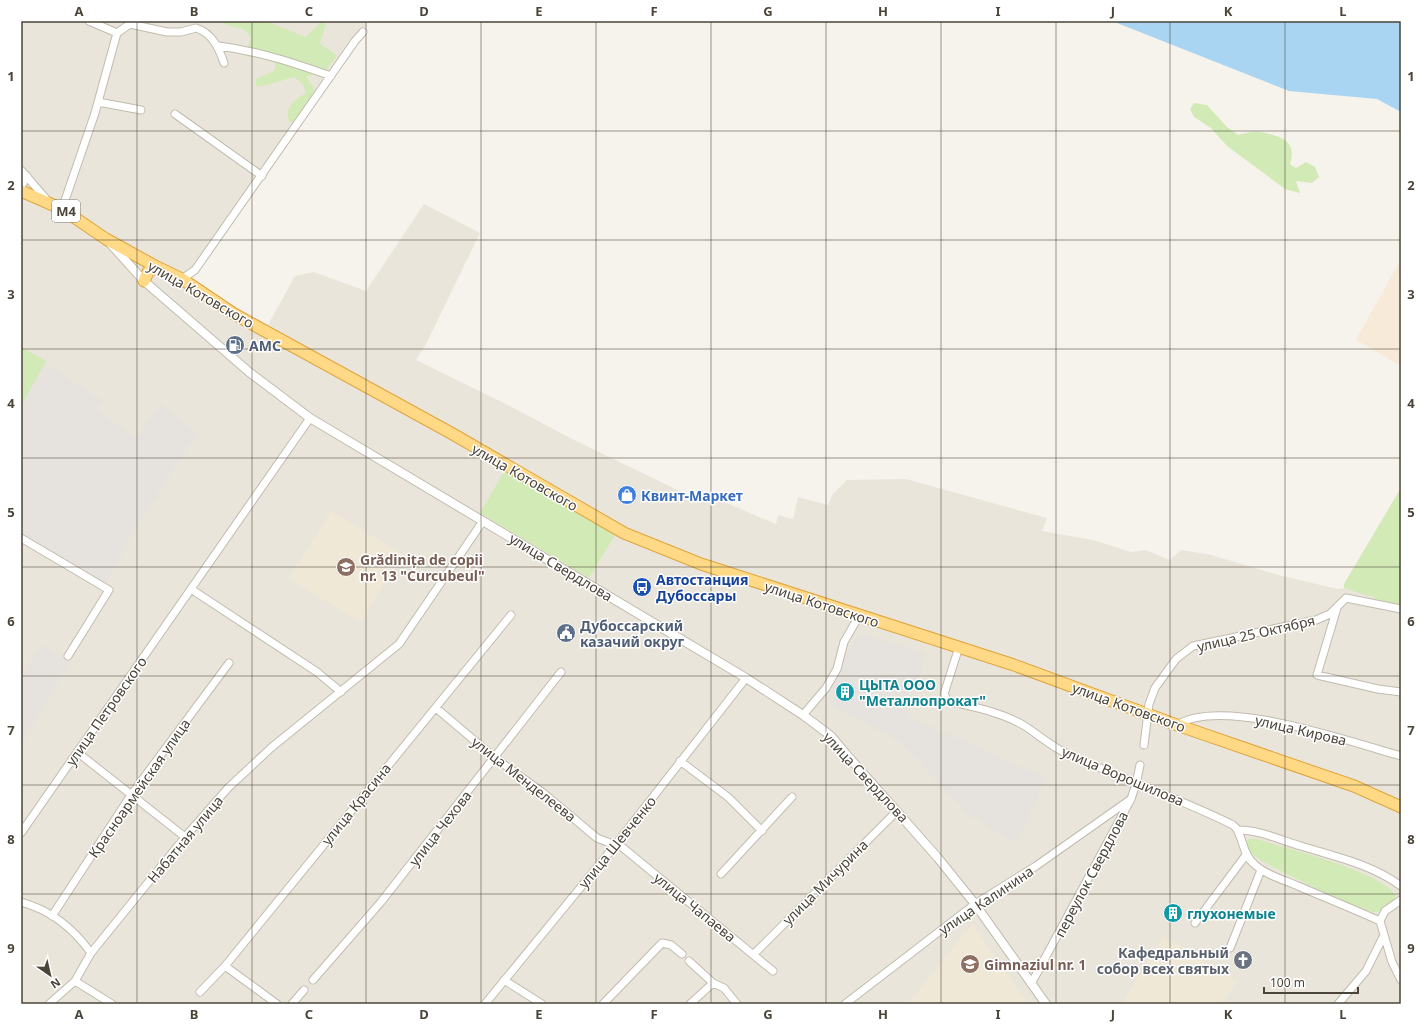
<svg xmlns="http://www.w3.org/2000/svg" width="1422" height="1025" font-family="'Noto Sans',sans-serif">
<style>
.residential{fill:#eae5da}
.commercial{fill:#f7ead8}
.industrial{fill:#e6e2dd}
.education{fill:#efe8d6}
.green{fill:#d2eab5}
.water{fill:#a9d4f2}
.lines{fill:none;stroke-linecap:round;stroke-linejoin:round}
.minor-casing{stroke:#c2bbae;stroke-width:9}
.tertiary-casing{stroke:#c2bbae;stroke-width:10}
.trunk-casing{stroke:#e0a43c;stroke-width:13}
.minor{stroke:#fff;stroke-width:7}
.tertiary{stroke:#fff;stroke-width:8}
.trunk{stroke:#ffd985;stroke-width:11}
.grid{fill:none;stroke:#4b4439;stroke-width:1;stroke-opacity:0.55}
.labels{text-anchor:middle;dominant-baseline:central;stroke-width:3;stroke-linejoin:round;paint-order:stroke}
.shield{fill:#fff;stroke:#817c74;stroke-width:1}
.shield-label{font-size:13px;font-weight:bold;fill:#4b4439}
.street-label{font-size:14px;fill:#4b4439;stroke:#fff}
.service-label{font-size:14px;font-weight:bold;fill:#4e5e75;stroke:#fff;text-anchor:start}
.shop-label{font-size:14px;font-weight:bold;fill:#366cbe;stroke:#fff;text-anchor:start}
.education-label{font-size:14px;font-weight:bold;fill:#785e54;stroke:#fff;text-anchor:start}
.transit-label{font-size:14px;font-weight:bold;fill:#164399;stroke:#fff;text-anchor:start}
.culture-label{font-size:14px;font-weight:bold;fill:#0d838f;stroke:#fff;text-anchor:start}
.worship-label{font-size:14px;font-weight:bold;fill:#5b616d;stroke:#fff;text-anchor:end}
.neatline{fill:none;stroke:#4b4439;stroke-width:1.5}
.grid-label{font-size:13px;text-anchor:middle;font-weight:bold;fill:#4b4439}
</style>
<rect width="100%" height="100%" fill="#f6f3ec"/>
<path class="residential" d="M21 21H363L367 25 265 174 189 280 268 325 295 276 314 272 366 291 424 204 480 233 426 344 416 360 506 404 574 440 686 494 694 499H699L703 493 776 524 778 515 793 519 798 497 828 505 833 494 847 480 906 479 1047 518 1042 531 1093 540 1131 552 1145 550 1170 560 1181 550 1211 555 1282 576 1338 589 1344 588V584L1401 488V1004H21Z"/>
<path class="commercial" d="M1401 259V366L1356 340Z"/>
<path class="industrial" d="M21 347 103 401 97 409 136 439 160 404 197 433 136 528 106 584 21 534Z
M859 633 926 654 908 716 1046 778 1017 843 970 816 900 742 828 704V689Z
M42 645 70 661 23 743 21 742V673Z"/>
<path class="education" d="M331 511 402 554 361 622 289 579Z
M972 924 1028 1004H908Z
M1163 936 1237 981 1222 1004H1122Z"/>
<path class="green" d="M223 21H269L270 23 306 37 322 21 326 24 320 43C325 49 332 50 337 56L326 70 306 77 315 90 295 121 290 123C283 110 293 99 305 94 305 85 301 82 294 77L263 86H256V79L274 71 276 66 271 58 261 52 250 57 244 56 251 38 245 30 224 24Z
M1194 103 1207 105 1227 127 1238 135C1243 134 1249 132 1254 132 1259 131 1264 133 1269 134 1287 138 1296 145 1290 164L1296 168 1306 162 1315 167 1319 177 1312 183 1296 181 1300 193 1285 189 1227 146 1211 128 1194 117 1190 109Z
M21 347 46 361 21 406Z
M505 470 615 535 589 578 480 513Z
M1401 488V607L1374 598 1372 595 1368 596 1344 588V584Z
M1250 839H1257C1285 848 1384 872 1396 896 1393 904 1383 912 1375 912 1364 912 1258 862 1252 854 1249 850 1248 845 1245 841Z"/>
<path class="water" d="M1112 21H1401V112L1377 99 1289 91Z"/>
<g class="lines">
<defs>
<path id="minor" d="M117 33 130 24 167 32H181L196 28C212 33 219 48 224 63
M219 46C258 51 294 63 331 76
M98 102 141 110
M175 114 262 176
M21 170 47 200
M21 187 27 176
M62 209 95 113 117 33 89 21
M182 279 195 270 355 41 363 32
M21 538 109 590 68 656
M191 589 317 672 341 692
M1337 608 1317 675 1378 689 1401 692
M959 647 944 694 948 701C973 707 1001 712 1023 725 1038 734 1050 746 1066 753 1121 779 1179 798 1233 825 1243 832 1241 853 1254 864 1266 875 1284 880 1298 886 1326 898 1353 909 1380 921L1385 911 1401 900
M436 708 495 758 542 792 597 838 615 845
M803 715 826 688 837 669 844 642 859 616
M1177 725C1222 696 1350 742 1401 756
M1144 745 1149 704 1155 688 1176 659 1193 646 1316 620 1330 614 1346 598 1401 609
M77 752 185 837
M680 761 728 797 762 831
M1238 830C1260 830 1280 840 1301 846 1336 857 1371 864 1401 886
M21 833 310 418
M617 843 773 971
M721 874 792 797
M21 902C50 910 74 929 91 953
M52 916 131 795 229 663
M1380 921 1392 962 1401 980
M1195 923 1246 855
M1230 948 1261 870
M754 954 897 811
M689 961 713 983 724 988 737 1004
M225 966 277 1004
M313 980 381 902 561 672
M504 980 542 1004
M75 981 112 1004
M1031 984 1131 799 1136 784 1140 765
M200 992 225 966 511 615
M49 1004 75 981 91 953 185 837 228 788 272 747 399 644 483 521
M292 1004 304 990
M485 1004 617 843 746 678
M603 1004 662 943 671 945 682 954
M690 1004 713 983
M845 1004 975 904 1036 866 1131 799
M1338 1004 1366 971 1384 935"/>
<path id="tertiary" d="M108 241 144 281 218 345 249 372 310 418 746 678 803 715 831 736 846 754 938 858 975 904 1046 1004"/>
<path id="trunk" d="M21 191 62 209 106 239 155 266 182 279 234 314 451 433 624 533 701 564 1014 665 1177 725 1354 786 1401 807
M144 281 148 272 155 266"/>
</defs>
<use href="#minor" class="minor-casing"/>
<use href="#tertiary" class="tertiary-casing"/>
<use href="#trunk" class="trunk-casing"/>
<use href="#minor" class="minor"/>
<use href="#tertiary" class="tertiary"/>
<use href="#trunk" class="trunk"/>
</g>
<path class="grid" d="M137 21V1004M252 21V1004M366 21V1004M481 21V1004M596 21V1004M711 21V1004M826 21V1004M941 21V1004M1056 21V1004M1170 21V1004M1285 21V1004M21 131H1401M21 240H1401M21 349H1401M21 458H1401M21 567H1401M21 676H1401M21 785H1401M21 894H1401"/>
<defs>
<symbol id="fuel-disc" viewBox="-11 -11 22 22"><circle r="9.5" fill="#5c6f8a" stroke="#fff"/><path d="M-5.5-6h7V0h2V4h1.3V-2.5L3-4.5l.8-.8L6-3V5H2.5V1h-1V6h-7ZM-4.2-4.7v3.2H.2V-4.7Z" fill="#fff"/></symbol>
<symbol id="shop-disc" viewBox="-11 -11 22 22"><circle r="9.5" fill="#3f7fe0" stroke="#fff"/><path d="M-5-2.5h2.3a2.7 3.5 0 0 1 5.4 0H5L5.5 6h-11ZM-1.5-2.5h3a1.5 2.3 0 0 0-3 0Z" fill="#fff"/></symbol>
<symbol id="school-disc" viewBox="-11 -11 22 22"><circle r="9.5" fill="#8d6e63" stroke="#fff"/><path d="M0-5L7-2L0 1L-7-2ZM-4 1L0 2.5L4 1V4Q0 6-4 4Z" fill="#fff"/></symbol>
<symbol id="bus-disc" viewBox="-11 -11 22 22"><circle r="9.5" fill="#1a4fb4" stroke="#fff"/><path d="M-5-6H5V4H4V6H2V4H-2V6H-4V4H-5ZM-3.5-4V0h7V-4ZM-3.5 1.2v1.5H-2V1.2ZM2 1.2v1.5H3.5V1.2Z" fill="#fff"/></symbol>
<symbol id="civic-disc" viewBox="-11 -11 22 22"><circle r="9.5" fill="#5c6f8a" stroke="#fff"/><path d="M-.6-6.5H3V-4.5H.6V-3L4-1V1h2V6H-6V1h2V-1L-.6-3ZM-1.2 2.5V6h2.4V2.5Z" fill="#fff"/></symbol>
<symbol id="building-disc" viewBox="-11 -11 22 22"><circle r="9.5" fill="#0f9aa8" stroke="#fff"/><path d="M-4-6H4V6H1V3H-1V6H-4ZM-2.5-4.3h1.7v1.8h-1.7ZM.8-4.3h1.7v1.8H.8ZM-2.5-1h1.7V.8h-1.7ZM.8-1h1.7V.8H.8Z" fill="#fff"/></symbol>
<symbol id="church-disc" viewBox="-11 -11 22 22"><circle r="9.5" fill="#6b7280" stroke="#fff"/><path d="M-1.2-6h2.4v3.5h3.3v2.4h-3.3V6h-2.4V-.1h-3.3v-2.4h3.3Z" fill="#fff"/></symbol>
</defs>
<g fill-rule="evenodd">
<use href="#fuel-disc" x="224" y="334" width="22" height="22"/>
<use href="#shop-disc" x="616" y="484" width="22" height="22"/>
<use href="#school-disc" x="335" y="556" width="22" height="22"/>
<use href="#bus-disc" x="631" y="576" width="22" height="22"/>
<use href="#civic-disc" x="555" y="622" width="22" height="22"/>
<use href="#building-disc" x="834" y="681" width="22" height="22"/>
<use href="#building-disc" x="1162" y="902" width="22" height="22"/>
<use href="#church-disc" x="1232" y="949" width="22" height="22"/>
<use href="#school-disc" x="959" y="953" width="22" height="22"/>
</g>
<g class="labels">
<rect class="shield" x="52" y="200" width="28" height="22" rx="3"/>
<g class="shield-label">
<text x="66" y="211">M4</text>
</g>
<g class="street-label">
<text transform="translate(201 294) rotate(30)">улица Котовского</text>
<text transform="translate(525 477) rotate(30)">улица Котовского</text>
<text transform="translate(561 567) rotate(31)">улица Свердлова</text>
<text transform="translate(822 604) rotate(18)">улица Котовского</text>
<text transform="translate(1256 633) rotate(-13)">улица 25 Октября</text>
<text transform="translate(1129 707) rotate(20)">улица Котовского</text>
<text transform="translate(106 711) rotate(-55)">улица Петровского</text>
<text transform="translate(1301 730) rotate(13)">улица Кирова</text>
<text transform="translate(1123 776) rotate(23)">улица Ворошилова</text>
<text transform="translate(866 777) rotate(47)">улица Свердлова</text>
<text transform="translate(524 779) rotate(38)">улица Менделеева</text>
<text transform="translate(139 788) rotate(-55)">Красноармейская улица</text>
<text transform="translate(356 804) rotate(-51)">улица Красина</text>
<text transform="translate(440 828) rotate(-52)">улица Чехова</text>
<text transform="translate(185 839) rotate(-50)">Набатная улица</text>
<text transform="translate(617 842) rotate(-51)">улица Шевченко</text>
<text transform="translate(1091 874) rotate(-62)">переулок Свердлова</text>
<text transform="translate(825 882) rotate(-45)">улица Мичурина</text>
<text transform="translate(986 900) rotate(-34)">улица Калинина</text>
<text transform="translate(695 907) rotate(39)">улица Чапаева</text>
</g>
<g class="service-label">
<text x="249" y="345">AMC</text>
<text x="580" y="625">Дубоссарский<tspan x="580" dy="16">казачий округ</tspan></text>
</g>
<g class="shop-label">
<text x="641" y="495">Квинт-Маркет</text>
</g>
<g class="education-label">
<text x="360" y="559">Grădinița de copii<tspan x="360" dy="16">nr. 13 "Curcubeul"</tspan></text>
<text x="984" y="964">Gimnaziul nr. 1</text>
</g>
<g class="transit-label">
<text x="656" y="579">Автостанция<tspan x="656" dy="16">Дубоссары</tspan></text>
</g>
<g class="culture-label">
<text x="859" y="684">ЦЫТА ООО<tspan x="859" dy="16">"Металлопрокат"</tspan></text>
<text x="1187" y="913">глухонемые</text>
</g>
<g class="worship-label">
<text x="1229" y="952">Кафедральный<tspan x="1229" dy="16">собор всех святых</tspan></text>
</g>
</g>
<rect width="1422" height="1025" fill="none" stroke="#ffffff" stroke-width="44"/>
<g transform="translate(50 975) rotate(146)" stroke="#ffffff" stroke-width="3" paint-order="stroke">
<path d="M0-3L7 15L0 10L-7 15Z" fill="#4b4439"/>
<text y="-6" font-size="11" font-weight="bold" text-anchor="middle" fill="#4b4439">N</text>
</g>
<path d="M1264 987v6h94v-6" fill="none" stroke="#4b4439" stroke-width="2"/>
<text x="1270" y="987" font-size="12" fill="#4b4439" stroke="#ffffff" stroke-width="3" paint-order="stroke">100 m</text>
<rect x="22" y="22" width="1378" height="981" class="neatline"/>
<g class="grid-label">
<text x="79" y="16">A</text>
<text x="194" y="16">B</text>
<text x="309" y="16">C</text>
<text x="424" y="16">D</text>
<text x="539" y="16">E</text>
<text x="654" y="16">F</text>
<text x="768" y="16">G</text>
<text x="883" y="16">H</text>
<text x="998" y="16">I</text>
<text x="1113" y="16">J</text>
<text x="1228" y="16">K</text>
<text x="1343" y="16">L</text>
<text x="11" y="81">1</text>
<text x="1411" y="81">1</text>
<text x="11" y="190">2</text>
<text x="1411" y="190">2</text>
<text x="11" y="299">3</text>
<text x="1411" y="299">3</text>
<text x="11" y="408">4</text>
<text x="1411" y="408">4</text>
<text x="11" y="517">5</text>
<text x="1411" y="517">5</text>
<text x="11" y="626">6</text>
<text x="1411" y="626">6</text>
<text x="11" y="735">7</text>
<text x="1411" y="735">7</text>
<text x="11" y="844">8</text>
<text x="1411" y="844">8</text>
<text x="11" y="953">9</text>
<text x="1411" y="953">9</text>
<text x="79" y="1019">A</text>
<text x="194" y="1019">B</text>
<text x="309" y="1019">C</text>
<text x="424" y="1019">D</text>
<text x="539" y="1019">E</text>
<text x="654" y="1019">F</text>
<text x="768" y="1019">G</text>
<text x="883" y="1019">H</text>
<text x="998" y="1019">I</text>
<text x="1113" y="1019">J</text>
<text x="1228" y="1019">K</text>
<text x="1343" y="1019">L</text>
</g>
</svg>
